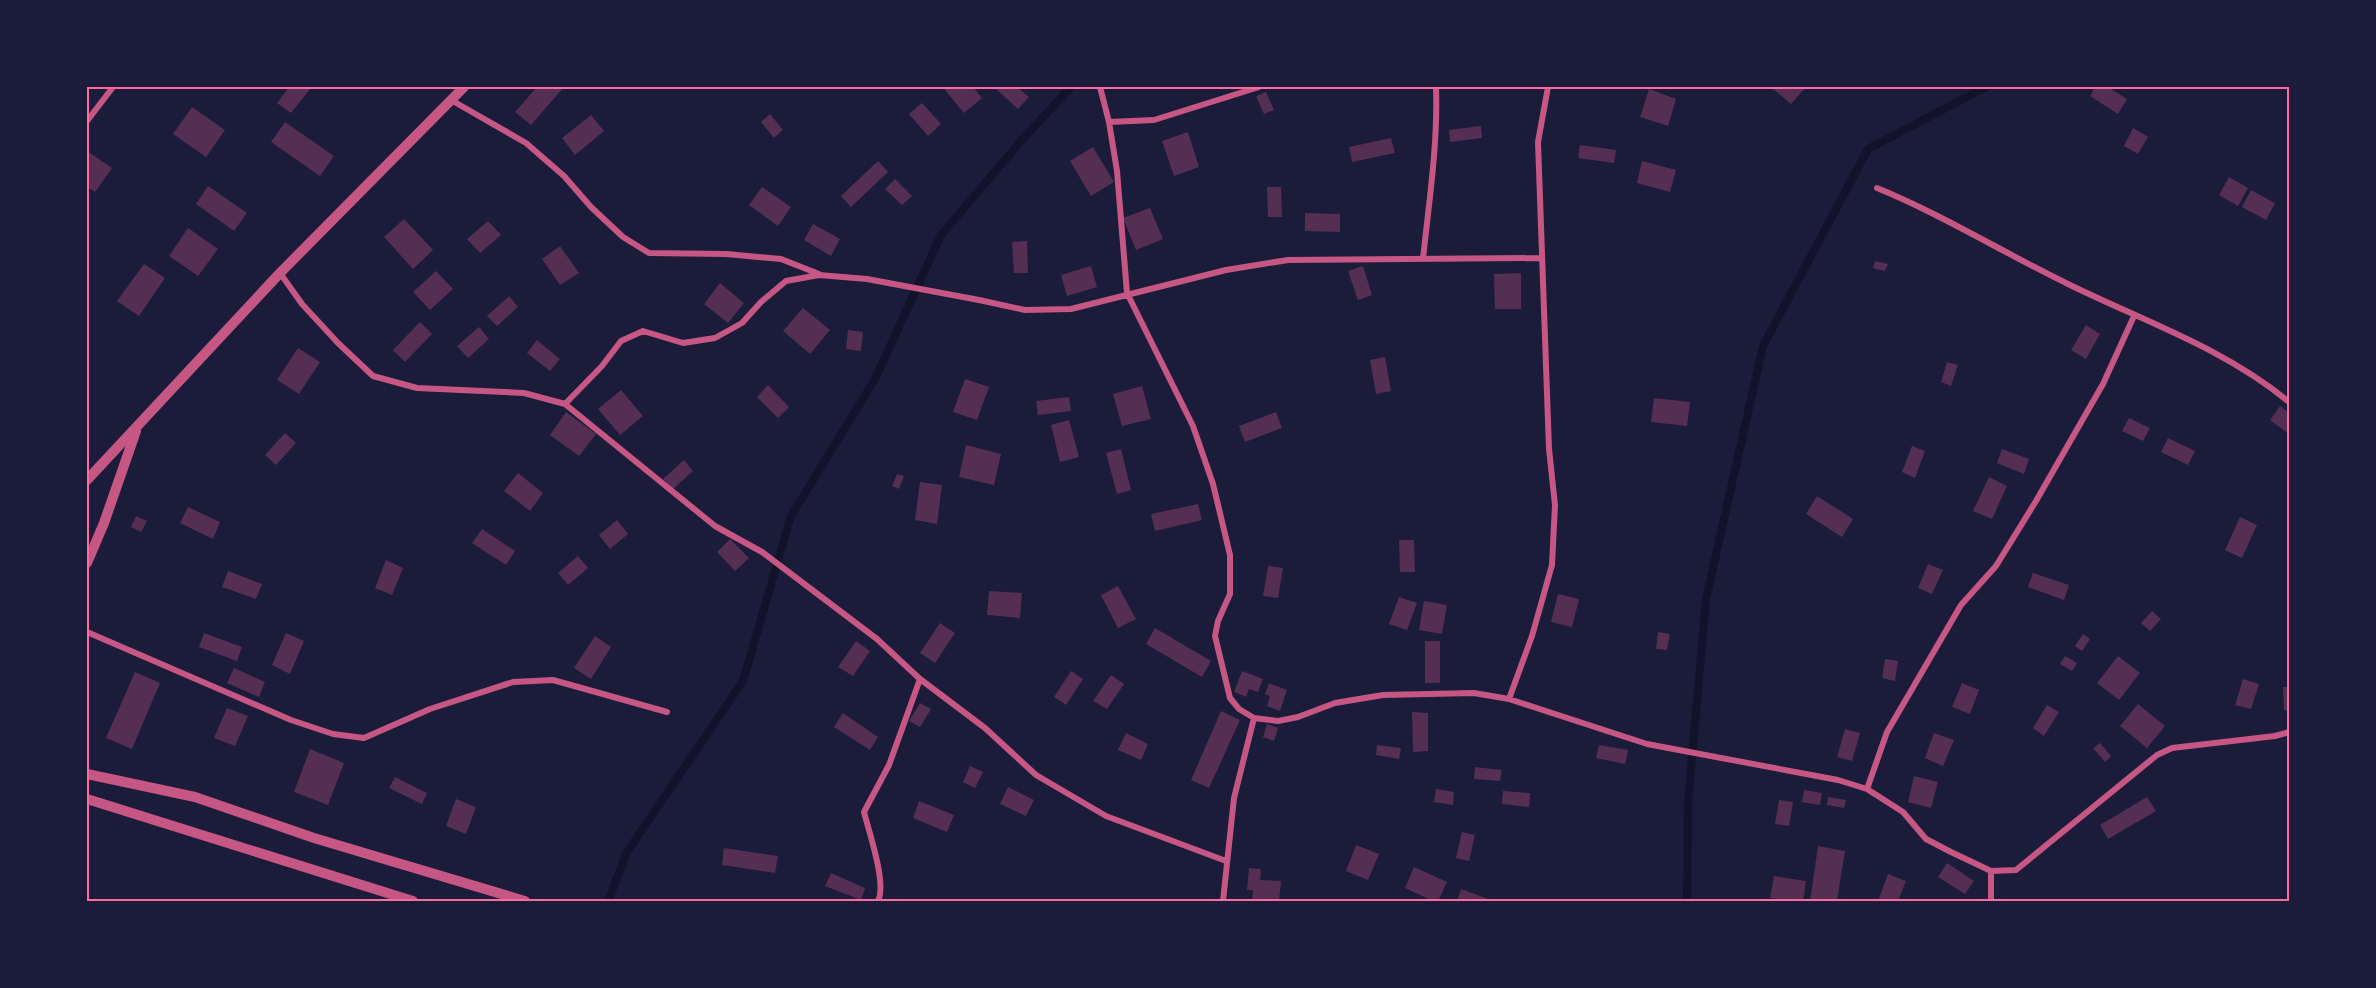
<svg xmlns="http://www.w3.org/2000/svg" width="2376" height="988" font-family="'PT Sans Narrow',sans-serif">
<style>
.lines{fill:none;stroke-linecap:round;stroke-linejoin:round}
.stream{stroke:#12122b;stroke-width:8}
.building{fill:#542f53}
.minor{stroke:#c65784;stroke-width:6}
.tertiary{stroke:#c65784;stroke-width:10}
.neatline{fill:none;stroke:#ff6b9d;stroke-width:2}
</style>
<rect width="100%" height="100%" fill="#1b1b3a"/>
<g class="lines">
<path class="stream" d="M608 901 627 852 743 681 791 516 875 379 941 235 1021 141 1071 87
M1687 901 1688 804 1706 599 1763 346 1868 149 1986 87"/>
</g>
<path class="building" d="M289 87 311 88 291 113 277 103Z
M537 87H564L531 125 515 112Z
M948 87H973L982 98 964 113 945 90Z
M994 87H1017L1029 97 1018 109Z
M1771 87H1806L1791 104Z
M2095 87H2108L2127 99 2118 114 2090 96Z
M1649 89 1676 99 1668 126 1640 117Z
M1266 92 1274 110 1264 114 1256 96Z
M922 103 941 124 928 136 909 114Z
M192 107 225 130 206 157 173 134Z
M770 114 783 130 774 138 761 122Z
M591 115 604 131 575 155 562 138Z
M285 122 334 156 320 176 271 142Z
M1481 126 1482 138 1450 142 1449 130Z
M2133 128 2148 137 2138 154 2124 146Z
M1188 132 1199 167 1174 176 1162 141Z
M1391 138 1395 153 1352 162 1349 147Z
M1580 145 1616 150 1614 163 1578 158Z
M1093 147 1114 182 1091 196 1070 161Z
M87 151 112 168 95 192 87 187Z
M878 161 888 172 851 207 841 196Z
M1642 161 1676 170 1670 192 1637 183Z
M2229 177 2248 188 2238 206 2219 195Z
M895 179 912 196 902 205 885 189Z
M208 186 247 213 234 231 196 204Z
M762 187 791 207 778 226 749 205Z
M1267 187H1281L1282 217H1268Z
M2251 190 2275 203 2266 220 2242 207Z
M1150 208 1163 239 1136 250 1123 218Z
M1305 213 1340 214V232L1305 231Z
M404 219 433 250 413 269 384 237Z
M488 221 501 235 480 253 467 239Z
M813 224 840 239 831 256 804 240Z
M188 228 218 249 198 276 169 256Z
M1027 241 1028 273H1014L1012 242Z
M560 246 579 273 560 285 542 259Z
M1875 261 1888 264 1885 271 1873 268Z
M144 264 165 278 139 316 117 301Z
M1091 266 1097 287 1067 296 1061 275Z
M1363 266 1372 295 1358 300 1348 271Z
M436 271 453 289 430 310 413 292Z
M1521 273V309H1495L1494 274Z
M720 283 744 303 728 323 704 304Z
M509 296 518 307 497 326 487 316Z
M803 308 830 330 810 354 783 331Z
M420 322 432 334 405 362 393 350Z
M2086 325 2100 334 2086 359 2071 350Z
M479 327 489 339 468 358 457 346Z
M848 330 863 332 861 351 846 349Z
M537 340 560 359 550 371 527 353Z
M298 348 320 362 299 394 277 380Z
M1385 357 1391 391 1376 394 1370 360Z
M1947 362 1958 365 1951 386 1941 382Z
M965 379 989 387 977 420 953 412Z
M768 385 789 407 778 418 757 397Z
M1142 386 1151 419 1122 426 1113 394Z
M621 390 643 416 620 435 598 409Z
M1069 397 1071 411 1038 415 1036 401Z
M1654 398 1690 402 1687 426 1651 422Z
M2280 406 2289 413V434L2270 420Z
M566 412 596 434 579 456 550 435Z
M1276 412 1282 428 1245 442 1239 426Z
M2129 418 2150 428 2143 441 2122 431Z
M1069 420 1079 457 1060 462 1051 425Z
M285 433 296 443 276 465 265 455Z
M2168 438 2195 451 2188 465 2161 452Z
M966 445 1001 454 994 485 959 477Z
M1912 446 1925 451 1915 478 1902 472Z
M1121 449 1131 490 1117 494 1106 453Z
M2002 449 2029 459 2024 474 1997 463Z
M684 460 693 471 673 489 663 479Z
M518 473 543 493 530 511 504 491Z
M897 474 904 476 899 489 892 486Z
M1989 477 2007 486 1992 519 1973 511Z
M920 482 942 485 937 524 915 520Z
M1817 496 1853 519 1842 537 1806 514Z
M1198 504 1202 520 1155 531 1151 514Z
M188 507 220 522 213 539 180 523Z
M136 516 147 521 141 532 131 527Z
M2240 517 2257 525 2242 558 2225 550Z
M617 520 628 534 610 549 599 535Z
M482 529 515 551 506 565 472 543Z
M730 539 749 558 735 571 717 552Z
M1399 540H1414L1415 572H1400Z
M578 556 588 568 568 585 558 573Z
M386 560 403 568 392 595 375 588Z
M1928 564 1943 570 1932 594 1918 588Z
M1268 566 1283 568 1278 598 1263 596Z
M228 571 262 584 256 599 222 587Z
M2033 573 2069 585 2064 600 2028 587Z
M1118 586 1136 619 1118 628 1101 595Z
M989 591 1022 593 1020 618 987 615Z
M1558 594 1579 599 1572 627 1551 622Z
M1399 597 1417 603 1407 630 1389 624Z
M1424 601 1447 605 1442 634 1419 630Z
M2152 611 2161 619 2150 631 2141 623Z
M940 623 955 633 935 663 920 653Z
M1155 628 1211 661 1202 677 1146 644Z
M1658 632 1670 634 1667 650 1656 649Z
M204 633 242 647 237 661 199 647Z
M286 633 304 641 290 674 272 665Z
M2083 634 2090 639 2082 651 2075 646Z
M595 636 611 647 591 679 574 668Z
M856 641 870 651 853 676 838 667Z
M1425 641H1440V683H1425Z
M2065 656 2077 663 2072 671 2060 664Z
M2118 656 2140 673 2119 700 2097 683Z
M1885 659 1898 661 1895 681 1882 678Z
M234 668 265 682 259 697 227 683Z
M1071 671 1083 679 1066 705 1054 697Z
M1242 671 1263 679 1258 692 1249 689 1246 697 1234 692Z
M135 672 160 683 132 749 106 738Z
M1111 675 1124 684 1107 709 1093 701Z
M2243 679 2259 684 2251 709 2235 705Z
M1269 683 1287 690 1280 711 1267 706 1270 696 1265 694Z
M1962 683 1979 690 1970 714 1952 707Z
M2283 687H2289V710H2284Z
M920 703 931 709 920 727 909 721Z
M2138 704 2165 726 2147 748 2120 726Z
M2047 705 2059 712 2044 736 2033 728Z
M227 708 248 716 235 746 214 738Z
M1221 711 1240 720 1209 788 1191 780Z
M1412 712 1428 713V751L1413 752Z
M843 713 878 737 870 750 834 727Z
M1267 724 1278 728 1274 741 1263 737Z
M1845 729 1860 733 1852 761 1837 757Z
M1126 733 1148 744 1141 760 1118 750Z
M1934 733 1954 740 1943 766 1925 758Z
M2100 743 2111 756 2105 762 2093 748Z
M1377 745 1401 748 1399 759 1376 755Z
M1599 745 1628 750 1625 764 1596 758Z
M310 749 344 763 328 805 294 792Z
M970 766 983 772 975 788 963 782Z
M1475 767 1502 770 1500 781 1474 779Z
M1914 776 1938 782 1931 808 1908 802Z
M395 777 427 793 422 804 389 788Z
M1008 787 1034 800 1026 816 1000 804Z
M1436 789 1454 792 1453 805 1434 802Z
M1804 790 1822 793 1820 805 1802 802Z
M1503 791 1530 793 1529 807 1502 804Z
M1828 797 1846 800 1844 808 1827 805Z
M2147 797 2156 811 2108 839 2100 825Z
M456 799 476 807 466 834 446 826Z
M1779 800 1793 802 1789 826 1775 824Z
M919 801 954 815 947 832 913 818Z
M1462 832 1475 835 1469 861 1456 858Z
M1356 845 1379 854 1368 880 1346 871Z
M1818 846 1845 851 1837 901H1810Z
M724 848 778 856 775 873 722 865Z
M1947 863 1974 881 1965 894 1938 877Z
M1414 867 1447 882 1438 901H1433L1405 888Z
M1249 868 1261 869 1260 880 1281 881 1279 901H1252L1253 890H1247Z
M831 873 865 888 861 900 825 886Z
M1888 874 1906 881 1898 901H1878Z
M1774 876 1806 881 1803 901 1770 898Z
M1461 889 1494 901H1457Z"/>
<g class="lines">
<path class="minor" d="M1100 87 1109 122 1117 171 1127 293 1193 426 1213 484 1230 555V594L1218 621 1215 636 1230 698 1239 709 1254 718 1278 721 1298 717 1335 703 1383 695 1474 693 1509 699 1647 744 1838 780 1867 789 1903 812 1926 839 1951 852 1991 871 2016 870 2157 755 2172 748 2275 736 2289 732
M451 100 526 143 564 176 591 207 623 237 649 253 726 254 781 259 819 274
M87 121 113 87
M1109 122 1154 120 1259 87
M1877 188C1943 215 2004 253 2068 284 2143 321 2224 348 2289 402
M1423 259C1429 201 1438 145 1436 87
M280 273 302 304 338 343 373 376 417 388 524 393 565 404 715 526 762 552 877 639 920 679 985 728 1036 775 1106 816 1226 861
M565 404 602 366 621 341 643 331 683 343 715 338 742 323 761 302 786 281 819 275 867 279 979 300 1025 310 1071 309 1226 270 1288 260 1541 258
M87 632 291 720 333 734 364 738 430 709 513 682 553 680 667 712
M1509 699 1532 636 1552 565 1555 505 1549 449 1538 142 1548 87
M1867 789 1887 732 1961 605 1996 566 2036 501 2103 384 2134 316
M1991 871V901
M878 901C887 884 869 832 864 812L889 765 920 679
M1223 901 1234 798 1254 718"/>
<path class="tertiary" d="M87 480 280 273 464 87
M87 563 104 523 136 431
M87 774 195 797 314 838 525 901
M87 799 413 901"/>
</g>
<rect width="2376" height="988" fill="none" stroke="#1b1b3a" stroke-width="177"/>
<rect x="88" y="88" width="2200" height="812" class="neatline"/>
</svg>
